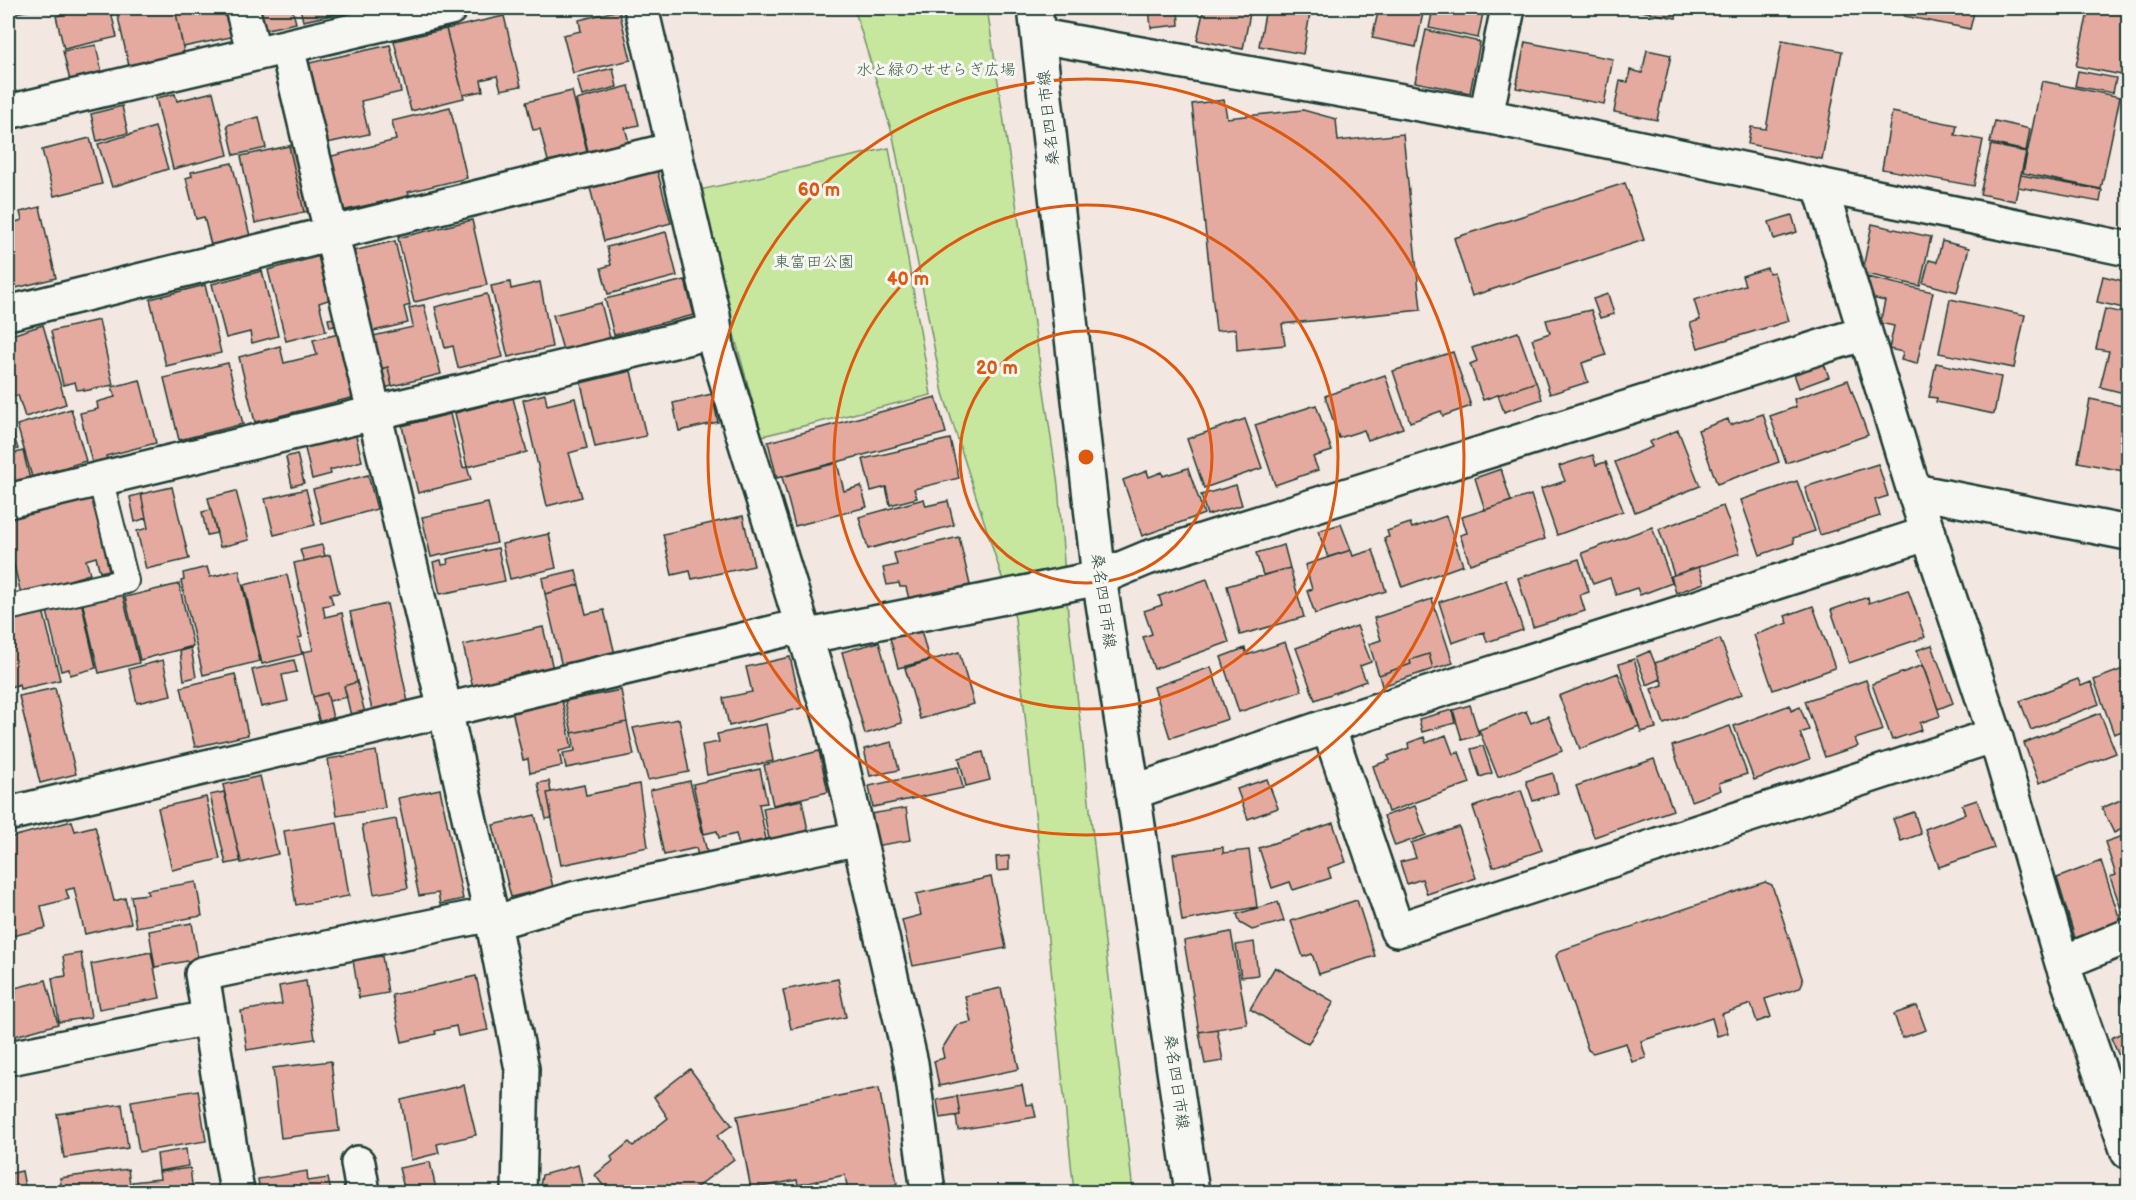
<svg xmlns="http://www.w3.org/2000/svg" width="2136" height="1200" font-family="'Balsamiq Sans','Klee One',sans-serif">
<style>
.green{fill:#c7e79f;stroke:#73926a;stroke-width:1.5}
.building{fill:#e4aa9f;stroke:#1f3d34;stroke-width:1.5}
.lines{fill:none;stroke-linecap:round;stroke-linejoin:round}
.lane-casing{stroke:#1f3d34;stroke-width:28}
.street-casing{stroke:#1f3d34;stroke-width:38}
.secondary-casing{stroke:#1f3d34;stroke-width:38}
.lane{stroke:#f6f6f2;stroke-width:24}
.street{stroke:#f6f6f2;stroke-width:33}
.secondary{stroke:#f6f6f2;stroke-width:33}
.ring{fill:none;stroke:#de580e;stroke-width:3}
.labels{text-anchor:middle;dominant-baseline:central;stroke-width:6;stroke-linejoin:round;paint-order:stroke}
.park-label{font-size:16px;fill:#415f49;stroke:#f6f6f2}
.street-label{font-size:16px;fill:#1f3d34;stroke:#f6f6f2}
.centre{fill:#de580e;stroke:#f6f6f2;stroke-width:3}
.ring-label{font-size:18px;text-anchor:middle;font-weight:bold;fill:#de580e;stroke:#f6f6f2;stroke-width:6;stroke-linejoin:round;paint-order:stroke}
</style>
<rect width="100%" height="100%" fill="#f2e7e1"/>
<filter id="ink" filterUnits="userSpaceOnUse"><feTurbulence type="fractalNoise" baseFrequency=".0167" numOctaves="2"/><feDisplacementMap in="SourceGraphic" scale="12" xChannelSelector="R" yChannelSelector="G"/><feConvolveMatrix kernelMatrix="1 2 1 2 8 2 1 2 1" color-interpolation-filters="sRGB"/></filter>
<g filter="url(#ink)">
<path class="green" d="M854 8H987L1058 485 1068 614 1133 1192H1074L1015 618 943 393 893 136Z
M889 148 931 395 762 436 733 331 700 190Z"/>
<path class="building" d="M8 8H44L8 14Z
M92 8H110L117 37 64 49 56 16Z
M116 8H175L184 53 129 66Z
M175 8H229L236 36 183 47Z
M257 8H292L296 23 262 30Z
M300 8H363L303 21Z
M1149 8H1178L1179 25 1151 28Z
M1204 8H1251L1243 49 1197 40Z
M1266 8H1311L1303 54 1259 46Z
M1379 8H1424L1416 47 1372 38Z
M1433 8H1484L1478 38 1429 28Z
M1626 8H1678L1676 18Z
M1901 8H1975L1970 29 1904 16 1905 12 1900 11Z
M2089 8H2128L2127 76 2076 66Z
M619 10 631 60 573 73 563 35 581 31 579 20Z
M504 16 521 86 501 90 497 76 481 80 483 91 463 95 446 29Z
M446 29 464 98 411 111 394 41Z
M1426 30 1480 42 1470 93 1415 82Z
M1782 40 1842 51 1822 159 1748 144 1751 127 1766 129Z
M1525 42 1613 59 1604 104 1516 88Z
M96 45 102 74 70 81 63 51Z
M390 45 401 92 361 101 369 134 322 144 305 64Z
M1647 50 1671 55 1657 120 1614 112 1620 81 1628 82 1630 70 1642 73Z
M613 68 617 87 582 96 577 77Z
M2078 71 2116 78 2113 93 2075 86Z
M2042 81 2120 97 2101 189 2023 173Z
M629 86 639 125 625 128 629 142 588 151 576 100Z
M572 91 587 152 548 161 540 129 533 130 526 102Z
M213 92 228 155 173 169 156 98 175 94 177 101Z
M1224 100 1227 118 1303 110 1336 119 1338 141 1403 134 1421 310 1282 324 1285 345 1237 350 1236 329 1216 331 1192 104Z
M122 106 128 133 97 141 91 114Z
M450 107 467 178 408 192 410 196 341 211 328 157 396 140 392 121Z
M1892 112 1957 125 1955 135 1983 140 1974 186 1882 169Z
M259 117 266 148 234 155 227 125Z
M1995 121 2030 129 2026 151 1990 143Z
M155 127 168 169 112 187 98 144Z
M90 138 102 184 54 196 42 150Z
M297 143 312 211 304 212 289 146Z
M1991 145 2026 152 2015 201 1980 194Z
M289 146 304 212 255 223 241 156Z
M232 163 250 236 211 245 204 217 196 219 186 178 192 176 191 172Z
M657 170 671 223 604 241 590 188Z
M2021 175 2102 190 2100 202 2018 187Z
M1625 183 1644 240 1472 296 1454 238Z
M40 207 56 278 8 290V220L10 224 22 220 20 212Z
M1792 215 1797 232 1774 239 1769 222Z
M472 220 487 285 414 302 398 238Z
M1872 224 1931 237 1920 286 1862 273Z
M666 232 677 276 608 294 601 268 611 265 607 247Z
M395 241 410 305 404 307 408 323 369 332 349 252Z
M1942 241 1969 248 1957 292 1923 283 1929 260 1937 262Z
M320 256 331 299 319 303 326 331 286 341 268 270Z
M1767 268 1769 273 1774 272 1789 321 1698 348 1690 323 1700 320 1694 300 1745 285 1742 276Z
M262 271 278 336 252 343 250 332 226 338 212 284Z
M2103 276 2128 282V309L2097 302Z
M1867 277 1933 292 1917 364 1901 360 1903 352 1889 349 1894 326 1880 323 1885 301 1872 298Z
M685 280 694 315 614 335 605 299Z
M510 282 511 289 540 282 552 347 508 357 491 286Z
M205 285 221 353 166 366 150 299Z
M487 294 503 357 458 368 453 346 445 348 435 307Z
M1608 294 1614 314 1600 318 1593 299Z
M1950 299 2025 315 2014 368 1939 353Z
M601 303 610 338 563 350 553 315Z
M424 305 441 374 392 386 388 367 380 369 373 336 413 327 409 308Z
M2105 309 2128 314V394L2100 387 2109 351 2096 349Z
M1591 310 1606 355 1582 363 1588 382 1550 394 1532 339 1550 333 1546 320Z
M339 317 341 324 330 327 328 319Z
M99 320 113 385 84 391V389L77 390 75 382 63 385 51 331Z
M43 325 66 404 25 417 18 395 8 398V336Z
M1518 332 1536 382 1483 400 1470 364 1477 361 1472 348Z
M339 334 355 397 255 422 239 357 280 346 284 363 317 355 313 340Z
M1453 352 1471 406 1443 416 1441 411 1410 422 1393 371Z
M228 363 243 424 179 440 164 378Z
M1936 363 2001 377 1994 414 1936 402 1937 398 1929 397Z
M1824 364 1829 377 1799 388 1794 374Z
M388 367 392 386 384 388 380 369Z
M631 371 646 436 595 447 581 383Z
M1385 375 1403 428 1368 440 1364 430 1339 438 1325 396Z
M140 380 156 443 106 456 107 459 92 463 80 413 98 409 97 402 115 397 112 387Z
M1848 380 1868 435 1786 463 1770 416 1796 407 1794 399Z
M1536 382 1542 399 1504 412 1498 395Z
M545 394 547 405 575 398 587 448 569 453 582 497 547 506 523 400Z
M712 394 718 422 679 431 673 403Z
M936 397 946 433 777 478 768 442Z
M513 398 527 452 467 467 455 413Z
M2090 399 2128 407V472L2078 462Z
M1316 405 1332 451 1313 457 1318 470 1275 485 1255 425Z
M71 409 86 461 32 477 17 425Z
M450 414 463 468 467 467 471 480 418 493 402 426Z
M1763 414 1779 462 1717 484 1698 430 1728 419 1730 425Z
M8 418 18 449 8 452Z
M1245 419 1262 468 1204 488 1187 439Z
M1678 430 1700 486 1635 512 1615 462 1652 447 1649 442Z
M355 432 362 461 330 470 331 474 312 479 304 444Z
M950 439 959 478 914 489 917 498 890 505 886 487 871 491 863 459Z
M23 451 30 479 8 485V455Z
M297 454 304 483 292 486 286 457Z
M1593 455 1596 465 1606 462 1623 511 1557 535 1541 489 1565 481 1559 466Z
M837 463 844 491 861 486 867 507 795 526 782 477Z
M1878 464 1888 496 1875 500 1880 516 1820 535 1805 487Z
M1188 468 1204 514 1142 536 1123 480 1147 471 1149 477 1162 472 1163 476Z
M1501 469 1511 501 1485 510 1475 478Z
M368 475 377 509 322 524 313 489Z
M1797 481 1815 531 1793 538 1794 543 1760 555 1741 500Z
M1236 485 1242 505 1207 515 1201 495Z
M172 487 189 559 146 569 137 531 148 528 141 494Z
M306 489 315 525 274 535 265 499Z
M236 491 249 540 220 547 208 498Z
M141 494 146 518 135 522 130 497Z
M1531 495 1545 539 1470 564 1460 535 1467 533 1462 517Z
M92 496 109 570 100 572 96 557 86 560 90 574 21 594 8 540V516Z
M924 499 926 506 948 501 954 525 868 549 859 517Z
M488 503 497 543 431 557 422 517Z
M1723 506 1740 553 1674 575 1659 529Z
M211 510 217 533 207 535 202 512Z
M743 516 754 566 692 579 690 571 672 575 663 534Z
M1446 516 1463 565 1402 587 1384 538 1389 537 1387 531 1410 523 1412 528Z
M1341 524 1351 550 1328 557 1318 531Z
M1652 527 1672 583 1640 595 1637 588 1616 595 1610 578 1593 584 1582 553Z
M549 534 556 568 510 579 502 544Z
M959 537 970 585 909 599 906 587H900L899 583 887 585 883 568 897 565 894 553Z
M322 545 325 556 304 561 300 550Z
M1284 545 1290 568 1263 575 1256 553Z
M498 548 505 581 440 594 433 562 441 560 442 565 448 564 447 559Z
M1351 550 1353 556 1373 550 1386 591 1315 614 1307 591 1312 589 1305 565Z
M330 555 339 593 330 594 333 604 323 606 325 617 342 613 357 682 344 686 347 697 329 701 327 693 313 697 303 652 313 650 294 563Z
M1579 559 1589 592 1580 595 1585 611 1533 627 1518 578Z
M207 567 210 577 239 570 260 661 203 675 181 581 184 580 183 573Z
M1699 567 1704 583 1676 593 1671 576Z
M1290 568 1304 617 1240 635 1227 586Z
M576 570 579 585 545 594 542 578Z
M287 575 302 637 298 638 302 654 262 664 244 585Z
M1207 579 1229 642 1154 669 1143 637 1152 634 1144 611 1162 605 1159 596Z
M1506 580 1523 630 1487 642 1484 632 1452 643 1439 602Z
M179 584 193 646 140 660 125 597Z
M579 585 586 614 604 610 615 654 562 667 545 594Z
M1908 590 1925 637 1849 663 1831 610 1868 597 1869 603Z
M122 592 139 663 99 673 82 601Z
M1432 599 1453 663 1433 669 1429 654 1410 660 1411 664 1379 675 1369 644 1381 640 1374 618Z
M81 601 96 668 70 675 69 669 61 671 47 611Z
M387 604 408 702 372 710 350 612Z
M1813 606 1835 668 1773 690 1754 635 1788 623 1785 616Z
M43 610 60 680 20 689 19 684 11 687 8 671V618Z
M1357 626 1371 662 1360 666 1366 681 1315 700 1296 648Z
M543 627 553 669 473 688 463 645Z
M921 630 929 660 898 668 890 638Z
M1720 639 1742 694 1664 724 1651 689 1663 685 1655 663Z
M879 642 902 723 865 734 842 652Z
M1285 642 1302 691 1239 712 1221 657 1245 648 1247 655Z
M1932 645 1953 703 1938 709 1917 650Z
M191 648 196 677 184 680 180 651Z
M1650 651 1661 679 1647 685 1636 657Z
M959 652 974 704 920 719 905 668Z
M1429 654 1433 669 1382 686 1379 675 1411 664 1410 660Z
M790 657 802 708 729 726 723 698 752 692 746 667Z
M1634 659 1656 728 1641 732 1619 664Z
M163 660 171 695 137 703 129 669Z
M294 660 297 672 282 675 288 701 261 707 252 670Z
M1923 665 1940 716 1920 723 1922 730 1892 740 1872 684Z
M1211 667 1228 719 1170 738 1154 687Z
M2128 667V729L2114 734 2094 680Z
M1618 673 1639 726 1580 749 1559 696Z
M235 674 248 735 195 747 181 687Z
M2078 679 2081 686 2091 682 2099 704 2031 730 2020 701Z
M1866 680 1883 730 1855 739 1858 746 1825 757 1805 701Z
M357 682 365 713 351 716 344 686Z
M55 688 76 774 40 783 19 696Z
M621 690 627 722 572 733 565 701Z
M327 693 334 722 320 724 313 697Z
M562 700 572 748 559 751 562 766 530 773 528 759 523 760 512 710Z
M1470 705 1479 735 1462 740 1453 710Z
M1790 705 1791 711 1800 707 1809 730 1800 733 1810 759 1754 780 1734 726Z
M1452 710 1455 723 1422 732 1419 719Z
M1526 711 1531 723 1548 716 1562 751 1498 777 1479 730Z
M2100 713 2116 753 2039 783 2024 743Z
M679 719 689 772 648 780 633 728Z
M627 722 634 755 566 768 563 753 575 751 572 733Z
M766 724 773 761 707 775 702 745 719 742 717 734Z
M1730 726 1747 774 1719 783 1721 790 1691 801 1672 746Z
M1446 735 1453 754 1459 752 1470 783 1388 812 1373 766 1390 760 1388 756 1409 748 1408 743 1424 737 1426 743Z
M892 742 899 770 870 776 864 749Z
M1483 746 1492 773 1480 777 1471 749Z
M376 751 385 808 337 816 328 759Z
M819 751 828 792 773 805 764 765Z
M983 752 990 780 966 786 959 758Z
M1654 759 1673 810 1594 837 1576 786Z
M958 767 963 788 873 807 869 786Z
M760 769 767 803 759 804 767 845 740 850 736 834 719 838 717 831 704 834 693 784Z
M1553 773 1558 793 1533 801 1526 781Z
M260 776 278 854 241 863 223 785Z
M1267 779 1278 808 1248 819 1237 789Z
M549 781 551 792 547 793 552 818 546 819 538 783Z
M690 781 708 856 699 859 696 848 664 855 650 790Z
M639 784 648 847 561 865 547 793 584 785 586 795Z
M440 789 463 899 440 904 438 893 419 896 398 798Z
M1521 790 1542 850 1493 867 1473 807Z
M224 792 241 861 226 864 210 795Z
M206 797 220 859 172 870 158 808Z
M2125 798 2128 806V826L2114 833 2102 808Z
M802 800 809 836 770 844 763 808Z
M1977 800 1994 848 1939 867 1925 829 1965 814 1962 805Z
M1415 806 1426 835 1395 846 1384 816Z
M906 808 911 840 875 846 870 814Z
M1914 812 1921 834 1901 841 1893 819Z
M535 815 553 887 511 897 493 825Z
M396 819 408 888 374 894 362 825Z
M72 821 75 831 95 826 114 901 125 898 131 923 85 934 74 888 66 890 69 899 41 906 46 928 8 937V838Z
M337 822 349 896 296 905 284 831Z
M1333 823 1346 862 1328 868 1331 878 1293 890 1290 882 1272 888 1259 848Z
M1459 827 1476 878 1427 894 1422 879 1407 884 1400 862 1416 858 1411 843Z
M2128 834V919L2125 920 2110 877 2116 875 2105 842Z
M1223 847V853L1249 850 1257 907 1182 921 1173 854Z
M1009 856V870L997 871 996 857Z
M2101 861 2121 923 2075 938 2057 878Z
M991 877 1006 948 913 966 902 920 921 915 916 894Z
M196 882 202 916 136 927 131 896 148 894 147 890Z
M1765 882 1772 885 1803 981 1800 988 1765 999 1771 1017 1757 1022 1751 1004 1722 1014 1728 1033 1717 1036 1712 1018 1641 1041 1646 1058 1632 1062 1626 1043 1593 1053 1588 1050 1556 956 1559 951Z
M1357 900 1375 956 1319 974 1312 954 1303 957 1291 921Z
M1278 902 1284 921 1252 930 1240 923 1237 914Z
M192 923 198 959 155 967 149 931Z
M1231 932 1247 1024 1199 1032 1184 941Z
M1254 942 1258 975 1241 977 1236 945Z
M151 952 160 998 99 1009 91 964Z
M81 953 91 1017 59 1022 52 978 66 976 63 956Z
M382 956 388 993 359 998 353 960Z
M1275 967 1334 1002 1308 1044 1250 1009Z
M476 976 488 1030 458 1036 456 1026 435 1031 436 1034 402 1042 392 995Z
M838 979 846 1017 791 1029 783 990Z
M46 980 58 1024 8 1038V995L16 993 15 988Z
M306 981 315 1039 247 1050 241 1011 282 1004 279 986Z
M1001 988 1019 1069 939 1086 934 1061 944 1058 942 1049 957 1025 971 1022 965 996Z
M2128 992V1014L2121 995Z
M1917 1006 1926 1030 1902 1038 1894 1014Z
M1217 1029 1223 1061 1205 1064 1199 1032Z
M2128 1030V1055L2120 1058 2111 1038Z
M331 1061 339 1131 281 1138 273 1068Z
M690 1069 732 1125 717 1136 734 1159 690 1192H608L595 1175 613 1161 611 1157 629 1142 633 1146 668 1118 654 1097Z
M464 1085 476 1135 437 1144 439 1153 411 1160 401 1100Z
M1022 1085 1026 1105 1033 1104 1036 1117 958 1130 956 1116 960 1115 957 1096Z
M879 1088 897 1184 864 1192H853L848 1191 845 1175 798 1185 797 1180 751 1189 737 1116Z
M198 1090 206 1141 139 1152 131 1101Z
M957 1096 960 1115 940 1118 937 1100Z
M122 1104 128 1148 64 1158 57 1114Z
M186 1149 188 1166 159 1171 157 1154Z
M430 1162 436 1189 405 1192 399 1168Z
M578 1165 584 1192H539L542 1175Z
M190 1168 193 1192H133L132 1182 160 1179 159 1172Z
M128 1169 131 1192H62L60 1178Z
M22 1171 26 1192H8V1174Z
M307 1171 308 1181 328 1178 331 1192H260L258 1179Z"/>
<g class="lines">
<defs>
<path id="lane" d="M8 608 126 581 100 478"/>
<path id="street" d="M242 8 254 54
M641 8 713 315 717 350 833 726 911 1063 928 1192
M1040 36 1486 116 2128 249
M287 47 445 710 493 923 522 1069 519 1192
M8 112 450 8
M1486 116 1508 8
M1820 186 1914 491 1995 735 2062 963 2128 1152
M8 313 674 149
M1914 491 2128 533
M8 501 715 331
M804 637 1099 578 1147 558 1865 333
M1328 726 1397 930 1995 735
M1133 792 1328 726 1929 533
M8 814 801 626
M493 923 573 899 859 838
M2062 963 2128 936
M10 1058 208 1018
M358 1163 363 1192
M237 1192 202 974 491 914"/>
<path id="secondary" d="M1035 8 1099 578 1133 792 1192 1192"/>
</defs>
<use href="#lane" class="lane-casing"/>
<use href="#street" class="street-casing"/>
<use href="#secondary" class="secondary-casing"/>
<use href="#lane" class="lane"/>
<use href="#street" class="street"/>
<use href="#secondary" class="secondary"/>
</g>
</g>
<g class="ring">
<circle cx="1086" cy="457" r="126"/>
<circle cx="1086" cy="457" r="252"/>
<circle cx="1086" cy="457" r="378"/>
</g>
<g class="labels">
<g class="park-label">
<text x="936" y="70">水と緑のせせらぎ広場</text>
<text x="814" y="262">東富田公園</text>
</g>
<g class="street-label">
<text transform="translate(1049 118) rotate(-96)">桑名四日市線</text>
<text transform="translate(1103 601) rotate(82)">桑名四日市線</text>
<text transform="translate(1176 1082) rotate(82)">桑名四日市線</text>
</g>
</g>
<circle cx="1086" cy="457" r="9" class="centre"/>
<g class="ring-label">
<text x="819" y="196">60 m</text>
<text x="908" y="285">40 m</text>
<text x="997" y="374">20 m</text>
</g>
<rect width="2136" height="1200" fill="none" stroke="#f6f6f2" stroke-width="30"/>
<rect x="15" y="15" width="2106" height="1170" fill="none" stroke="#1f3d34" stroke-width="2" filter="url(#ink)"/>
</svg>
